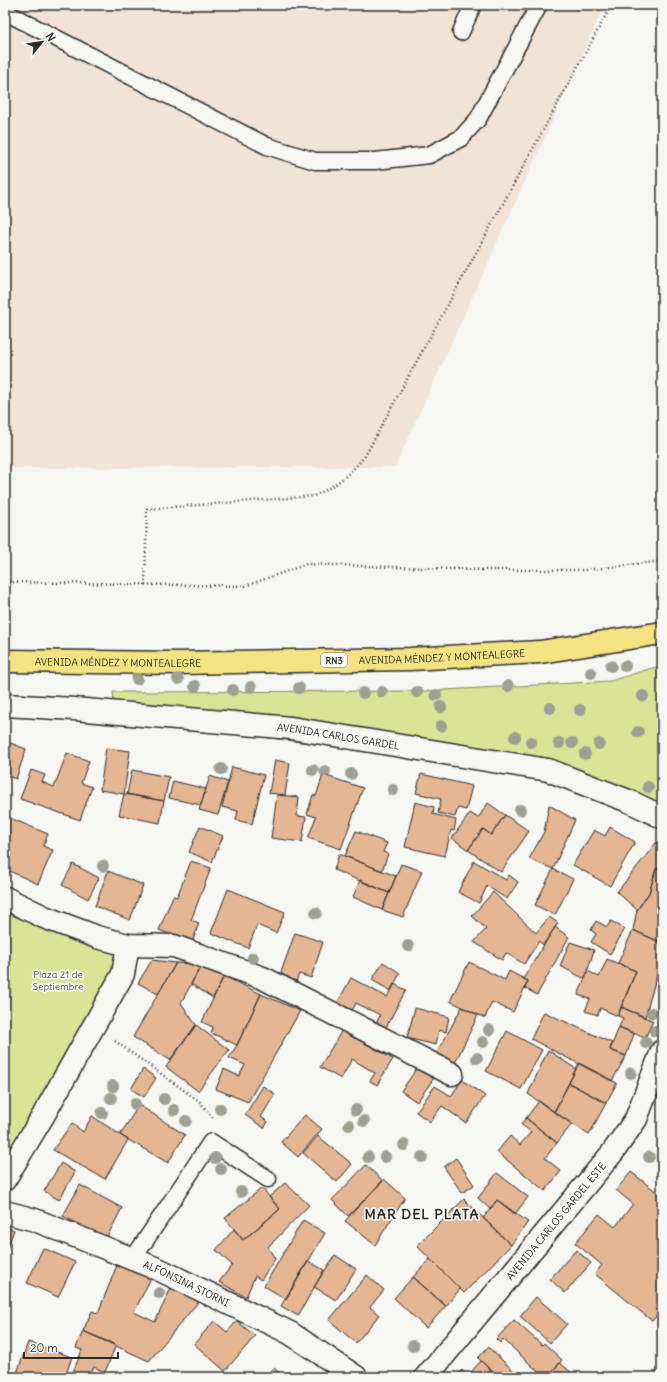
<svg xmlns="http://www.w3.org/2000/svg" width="667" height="1382" font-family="Delius,sans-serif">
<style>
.built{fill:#f1e3d6}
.green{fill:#d9e496;stroke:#828860}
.building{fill:#e4b694;stroke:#2b2b2b}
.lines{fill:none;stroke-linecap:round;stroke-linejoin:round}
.lane-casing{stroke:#2b2b2b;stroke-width:19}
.street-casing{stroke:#2b2b2b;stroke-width:25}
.highway-casing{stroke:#2b2b2b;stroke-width:25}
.path{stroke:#2b2b2b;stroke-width:2.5;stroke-dasharray:1 3;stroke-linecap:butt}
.lane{stroke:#f6f6f2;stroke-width:16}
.street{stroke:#f6f6f2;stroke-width:22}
.highway{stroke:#f4e382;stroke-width:22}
.tree{fill:#9ea093}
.labels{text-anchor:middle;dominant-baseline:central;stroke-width:3.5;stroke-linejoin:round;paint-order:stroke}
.shield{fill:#f6f6f2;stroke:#686867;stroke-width:1}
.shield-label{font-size:9px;font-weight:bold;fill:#2b2b2b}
.street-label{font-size:10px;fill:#2b2b2b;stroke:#f6f6f2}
.park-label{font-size:10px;fill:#565946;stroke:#f6f6f2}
.district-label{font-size:14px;font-weight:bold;letter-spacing:1px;fill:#2b2b2b;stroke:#f6f6f2}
</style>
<rect width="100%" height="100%" fill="#f6f6f2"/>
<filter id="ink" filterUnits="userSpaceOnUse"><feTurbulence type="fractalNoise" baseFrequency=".025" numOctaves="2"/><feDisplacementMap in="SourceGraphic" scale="8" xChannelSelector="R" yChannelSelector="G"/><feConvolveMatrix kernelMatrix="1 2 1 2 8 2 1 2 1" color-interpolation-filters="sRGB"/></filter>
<g filter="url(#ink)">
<path class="built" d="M5 5H605L395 467 5 468Z"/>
<path class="green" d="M662 665V812L579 783 492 768 219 731 115 712 113 692 426 691 610 681Z
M5 898 128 945 5 1179Z"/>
<path class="building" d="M5 741 26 749 16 779 5 775Z
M106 748 130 751 124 794 100 790Z
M67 753 89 761 81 783 92 787 80 820 20 799 31 770 45 775 42 782 54 787Z
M275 760 290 763 285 795 269 793Z
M232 767 264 775 252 824 236 820 238 811 222 807Z
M132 770 169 777 164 801 127 794Z
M421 774 472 786 466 810 458 808 455 817 438 813 441 799 416 793Z
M323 775 363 788 341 849 308 838 316 817 307 814 313 795 316 796Z
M210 776 228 782 218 815 199 810Z
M173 781 206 789 201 805 169 798Z
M124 794 164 801 160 823 119 815Z
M277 795 299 797 297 816 306 817 302 842 271 838Z
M415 802 434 807 433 814 456 820 454 831 451 830 445 856 405 847Z
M488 803 505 815 491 835 483 829 468 850 452 838 470 813 478 818Z
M549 805 575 820 553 869 529 859 544 832Z
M505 815 529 831 501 872 468 850 483 829 491 835Z
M8 817 48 834 43 846 53 850 38 884 5 869 10 855 5 853V823Z
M200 826 223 836 212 862 189 852Z
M610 827 635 842 610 886 573 865 594 830 605 836Z
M356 831 387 843 383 852 388 854 382 871 345 856Z
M656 843 662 849V867L656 869 649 893 637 910 617 892Z
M339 854 396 876 389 893 334 870Z
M191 861 211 868 191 920 199 923 192 943 159 930 173 896 177 897Z
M474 861 506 880 509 875 518 882 507 899 487 886 479 903 458 892Z
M73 864 99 878 88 899 62 885Z
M401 864 422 871 403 917 382 910Z
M662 867V943L633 930 637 910 649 893 656 869Z
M553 869 573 879 555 915 535 905Z
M108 871 143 885 130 920 95 906Z
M360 880 389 893 382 910 353 897Z
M228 889 285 912 276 933 257 925 248 948 211 933Z
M493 892 536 933 549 917 558 923 543 945 539 941 524 964 506 953 502 960 474 942 486 929 472 916Z
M596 921 607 927 611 921 625 929 610 954 591 942 596 934 591 930Z
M555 927 569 937 537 995 525 988 528 981 523 979Z
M633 930 662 943V957L645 1017 621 1007 636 971 618 963Z
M295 933 323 942 311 978 299 974 295 984 279 978Z
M570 942 594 950 585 979 560 966Z
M607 959 636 971 618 1016 600 1008 598 1015 585 1011 590 999 578 995 588 971 599 977Z
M152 960 176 963 158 994 138 983Z
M383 962 400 973 391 991 372 980Z
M469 962 505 980 509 971 528 981 513 1012 492 1002 485 1018 450 1001Z
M176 963 202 964 181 1003 196 1025 170 1060 133 1037Z
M202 964 224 976 213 998 191 984Z
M224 976 261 994 237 1045 211 1033 213 1027 202 1022Z
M351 978 387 997 394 984 406 990 385 1029 376 1024 380 1015 356 1003 350 1015 335 1007Z
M261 994 300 1011 248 1102 216 1089 224 1069 239 1076 245 1065 229 1058 237 1045Z
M462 1007 478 1015 455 1063 437 1053Z
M621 1007 653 1021 645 1038 619 1027 623 1018 618 1016Z
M415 1008 449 1017 446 1032 439 1030 436 1045 407 1038Z
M544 1012 612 1043 610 1050 626 1056 612 1081 531 1039Z
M196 1025 229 1050 198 1091 166 1067Z
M619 1027 634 1034 626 1056 610 1050Z
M342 1030 393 1059 377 1085 370 1081 375 1073 352 1059 341 1079 320 1067Z
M507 1031 542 1050 521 1089 486 1071Z
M548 1050 576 1069 554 1112 528 1094Z
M579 1063 617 1083 606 1103 569 1083Z
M420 1064 436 1075 417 1102 401 1091Z
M143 1069 156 1078 144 1097 131 1089Z
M462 1080 485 1096 466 1123 442 1106 430 1122 416 1112 435 1086 451 1096Z
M569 1083 606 1103 589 1135 554 1112Z
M263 1086 275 1094 261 1117 268 1122 264 1128 245 1115Z
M539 1101 572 1124 557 1143 526 1118Z
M139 1105 185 1135 168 1163 120 1135Z
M305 1115 322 1129 298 1157 281 1142Z
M92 1116 128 1140 105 1179 53 1150 72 1123 83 1132Z
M526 1118 557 1143 545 1158 561 1171 545 1191 497 1152 510 1136 520 1145 531 1132 521 1124Z
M318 1136 352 1164 337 1182 303 1153Z
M456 1158 474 1185 462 1193 444 1167Z
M61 1163 75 1172 59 1200 44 1191Z
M366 1165 383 1181 348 1216 332 1200Z
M631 1172 662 1196V1250L658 1255 662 1259V1310L652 1321 595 1274 602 1265 575 1243 599 1214 615 1227 633 1204 616 1190Z
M497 1173 528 1197 515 1214 497 1200 490 1209 478 1198Z
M384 1179 405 1198 375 1245 345 1221Z
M285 1183 309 1205 268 1247 275 1259 261 1280 255 1276 246 1297 219 1282 232 1265 216 1250 234 1229 243 1240 280 1209 269 1197Z
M80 1185 122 1208 106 1239 63 1216Z
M262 1188 280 1209 243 1240 225 1218Z
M464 1199 511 1245 464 1293 417 1246Z
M497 1200 528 1222 511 1245 483 1218Z
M303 1220 325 1233 286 1299 264 1286Z
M5 1227 14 1230 5 1254Z
M43 1248 75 1262 58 1297 27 1283Z
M576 1250 591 1263 565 1293 550 1279Z
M335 1255 356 1269 336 1300 314 1287Z
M430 1259 460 1289 446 1306 413 1277Z
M308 1261 324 1270 298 1316 281 1306Z
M117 1265 151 1278 134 1312 155 1322 172 1286 199 1301 149 1361 83 1331 92 1311 98 1313Z
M367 1275 384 1290 370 1307 379 1315 356 1343 329 1320Z
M413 1277 446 1306 426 1328 394 1298Z
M536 1297 567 1324 550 1343 520 1316Z
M514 1320 542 1345 544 1343 562 1360 547 1377H544L503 1339 500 1343 496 1339Z
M214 1321 227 1332 237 1321 255 1336 225 1371 194 1344Z
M83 1331 116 1345 105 1372 94 1367 89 1377H71L82 1350 76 1348Z
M28 1342 72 1357 65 1377H28L17 1373Z
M488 1347 520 1377H498L478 1358Z
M481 1361 498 1377H473L469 1374Z
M560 1363 577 1377H547Z
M274 1368 284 1377H265Z
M462 1370 469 1377H455Z
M530 1373 534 1377H527Z"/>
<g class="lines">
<defs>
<path id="lane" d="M5 12 267 146 315 161H375L429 155 461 138 478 119 539 5
M461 32 473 5
M133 1259 211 1142 268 1179"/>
<g id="street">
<path id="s1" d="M5 705 74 709 291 728 548 770 631 802 662 817"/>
<path d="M5 898 44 917 97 937 128 945 174 946 263 978 452 1074"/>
<path d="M5 1179 43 1116 123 974 128 945"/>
<path id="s2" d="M5 1212 35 1220 160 1270 290 1333 356 1377"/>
<path id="s3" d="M426 1377 613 1152 636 1119 662 1051"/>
</g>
<g id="highway">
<path id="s4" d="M5 661 178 663 410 659 540 652 662 633"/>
</g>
</defs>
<use href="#lane" class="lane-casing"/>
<use href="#street" class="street-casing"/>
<use href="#highway" class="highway-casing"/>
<path class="path" d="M5 582 245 586 307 564 483 570H585L662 561
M145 585 147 509 314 496C337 485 349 475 365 456L611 6 615 5
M115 1041 199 1101 213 1118"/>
<use href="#lane" class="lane"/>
<use href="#street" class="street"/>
<use href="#highway" class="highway"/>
</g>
<g class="tree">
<circle cx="611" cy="666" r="6"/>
<circle cx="625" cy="666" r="6"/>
<circle cx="591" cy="673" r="6"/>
<circle cx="137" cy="679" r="6"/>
<circle cx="178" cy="679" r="6"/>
<circle cx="195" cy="686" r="6"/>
<circle cx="508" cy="686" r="6"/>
<circle cx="251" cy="687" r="6"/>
<circle cx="299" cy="688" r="6"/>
<circle cx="233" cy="690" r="6"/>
<circle cx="382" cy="692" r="6"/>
<circle cx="417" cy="692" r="6"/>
<circle cx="363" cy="693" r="6"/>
<circle cx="436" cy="695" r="6"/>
<circle cx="643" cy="696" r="6"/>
<circle cx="441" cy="707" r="6"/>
<circle cx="550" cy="708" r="6"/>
<circle cx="580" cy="710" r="6"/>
<circle cx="441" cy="726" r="6"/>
<circle cx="638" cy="732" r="6"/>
<circle cx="515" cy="737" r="6"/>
<circle cx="531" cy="742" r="6"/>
<circle cx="559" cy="743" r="6"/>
<circle cx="572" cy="743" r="6"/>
<circle cx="599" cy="744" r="6"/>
<circle cx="585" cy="754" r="6"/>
<circle cx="221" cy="769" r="6"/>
<circle cx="313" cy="770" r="6"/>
<circle cx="325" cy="771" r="6"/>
<circle cx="351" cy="774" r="6"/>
<circle cx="648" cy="787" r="6"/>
<circle cx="393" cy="790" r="6"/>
<circle cx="520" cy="810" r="6"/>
<circle cx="103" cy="866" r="6"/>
<circle cx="316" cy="913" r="6"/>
<circle cx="408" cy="946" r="6"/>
<circle cx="253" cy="958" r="6"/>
<circle cx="652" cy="1013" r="6"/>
<circle cx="489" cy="1030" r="6"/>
<circle cx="655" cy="1031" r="6"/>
<circle cx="483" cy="1042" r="6"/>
<circle cx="646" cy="1043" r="6"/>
<circle cx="477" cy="1058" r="6"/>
<circle cx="631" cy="1073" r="6"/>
<circle cx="113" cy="1086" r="6"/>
<circle cx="111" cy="1098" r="6"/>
<circle cx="164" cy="1099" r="6"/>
<circle cx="135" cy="1104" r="6"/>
<circle cx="220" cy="1109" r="6"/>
<circle cx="174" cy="1110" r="6"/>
<circle cx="356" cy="1110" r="6"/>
<circle cx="102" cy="1113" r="6"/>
<circle cx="186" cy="1121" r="6"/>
<circle cx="364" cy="1121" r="6"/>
<circle cx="349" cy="1125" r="6"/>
<circle cx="404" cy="1145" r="6"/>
<circle cx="368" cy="1157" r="6"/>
<circle cx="385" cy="1157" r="6"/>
<circle cx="422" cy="1157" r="6"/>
<circle cx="649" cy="1157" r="6"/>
<circle cx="215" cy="1158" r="6"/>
<circle cx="221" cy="1169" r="6"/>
<circle cx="241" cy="1192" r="6"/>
<circle cx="159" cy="1293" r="6"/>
<circle cx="413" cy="1346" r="6"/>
</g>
</g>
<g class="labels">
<rect class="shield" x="321" y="653" width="26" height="14" rx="3"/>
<g class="shield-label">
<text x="334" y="660">RN3</text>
</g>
<g class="street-label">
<text stroke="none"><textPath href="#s4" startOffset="437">AVENIDA MÉNDEZ Y MONTEALEGRE</textPath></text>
<text stroke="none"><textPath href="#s4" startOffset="113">AVENIDA MÉNDEZ Y MONTEALEGRE</textPath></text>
<text stroke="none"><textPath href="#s1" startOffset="335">AVENIDA CARLOS GARDEL</textPath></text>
<text stroke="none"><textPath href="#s3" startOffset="203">AVENIDA CARLOS GARDEL ESTE</textPath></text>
<text stroke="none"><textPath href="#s2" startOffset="195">ALFONSINA STORNI</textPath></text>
</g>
<g class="park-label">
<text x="58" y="974">Plaza 21 de<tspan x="58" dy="12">Septiembre</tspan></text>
</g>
<g class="district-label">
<text x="422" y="1214">MAR DEL PLATA</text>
</g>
</g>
<rect width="667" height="1382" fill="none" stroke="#f6f6f2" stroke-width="20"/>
<rect x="10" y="10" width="647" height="1362" fill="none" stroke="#2b2b2b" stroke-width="1.5" filter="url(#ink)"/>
<g transform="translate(42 42) rotate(60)" stroke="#f6f6f2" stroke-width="3" paint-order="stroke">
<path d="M0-3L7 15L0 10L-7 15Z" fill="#2b2b2b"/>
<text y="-6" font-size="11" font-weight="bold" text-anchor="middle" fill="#2b2b2b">N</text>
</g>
<path d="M24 1352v6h94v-6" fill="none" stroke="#2b2b2b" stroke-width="2"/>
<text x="30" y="1352" font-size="12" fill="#2b2b2b" stroke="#f6f6f2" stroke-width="3" paint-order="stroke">20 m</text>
</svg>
